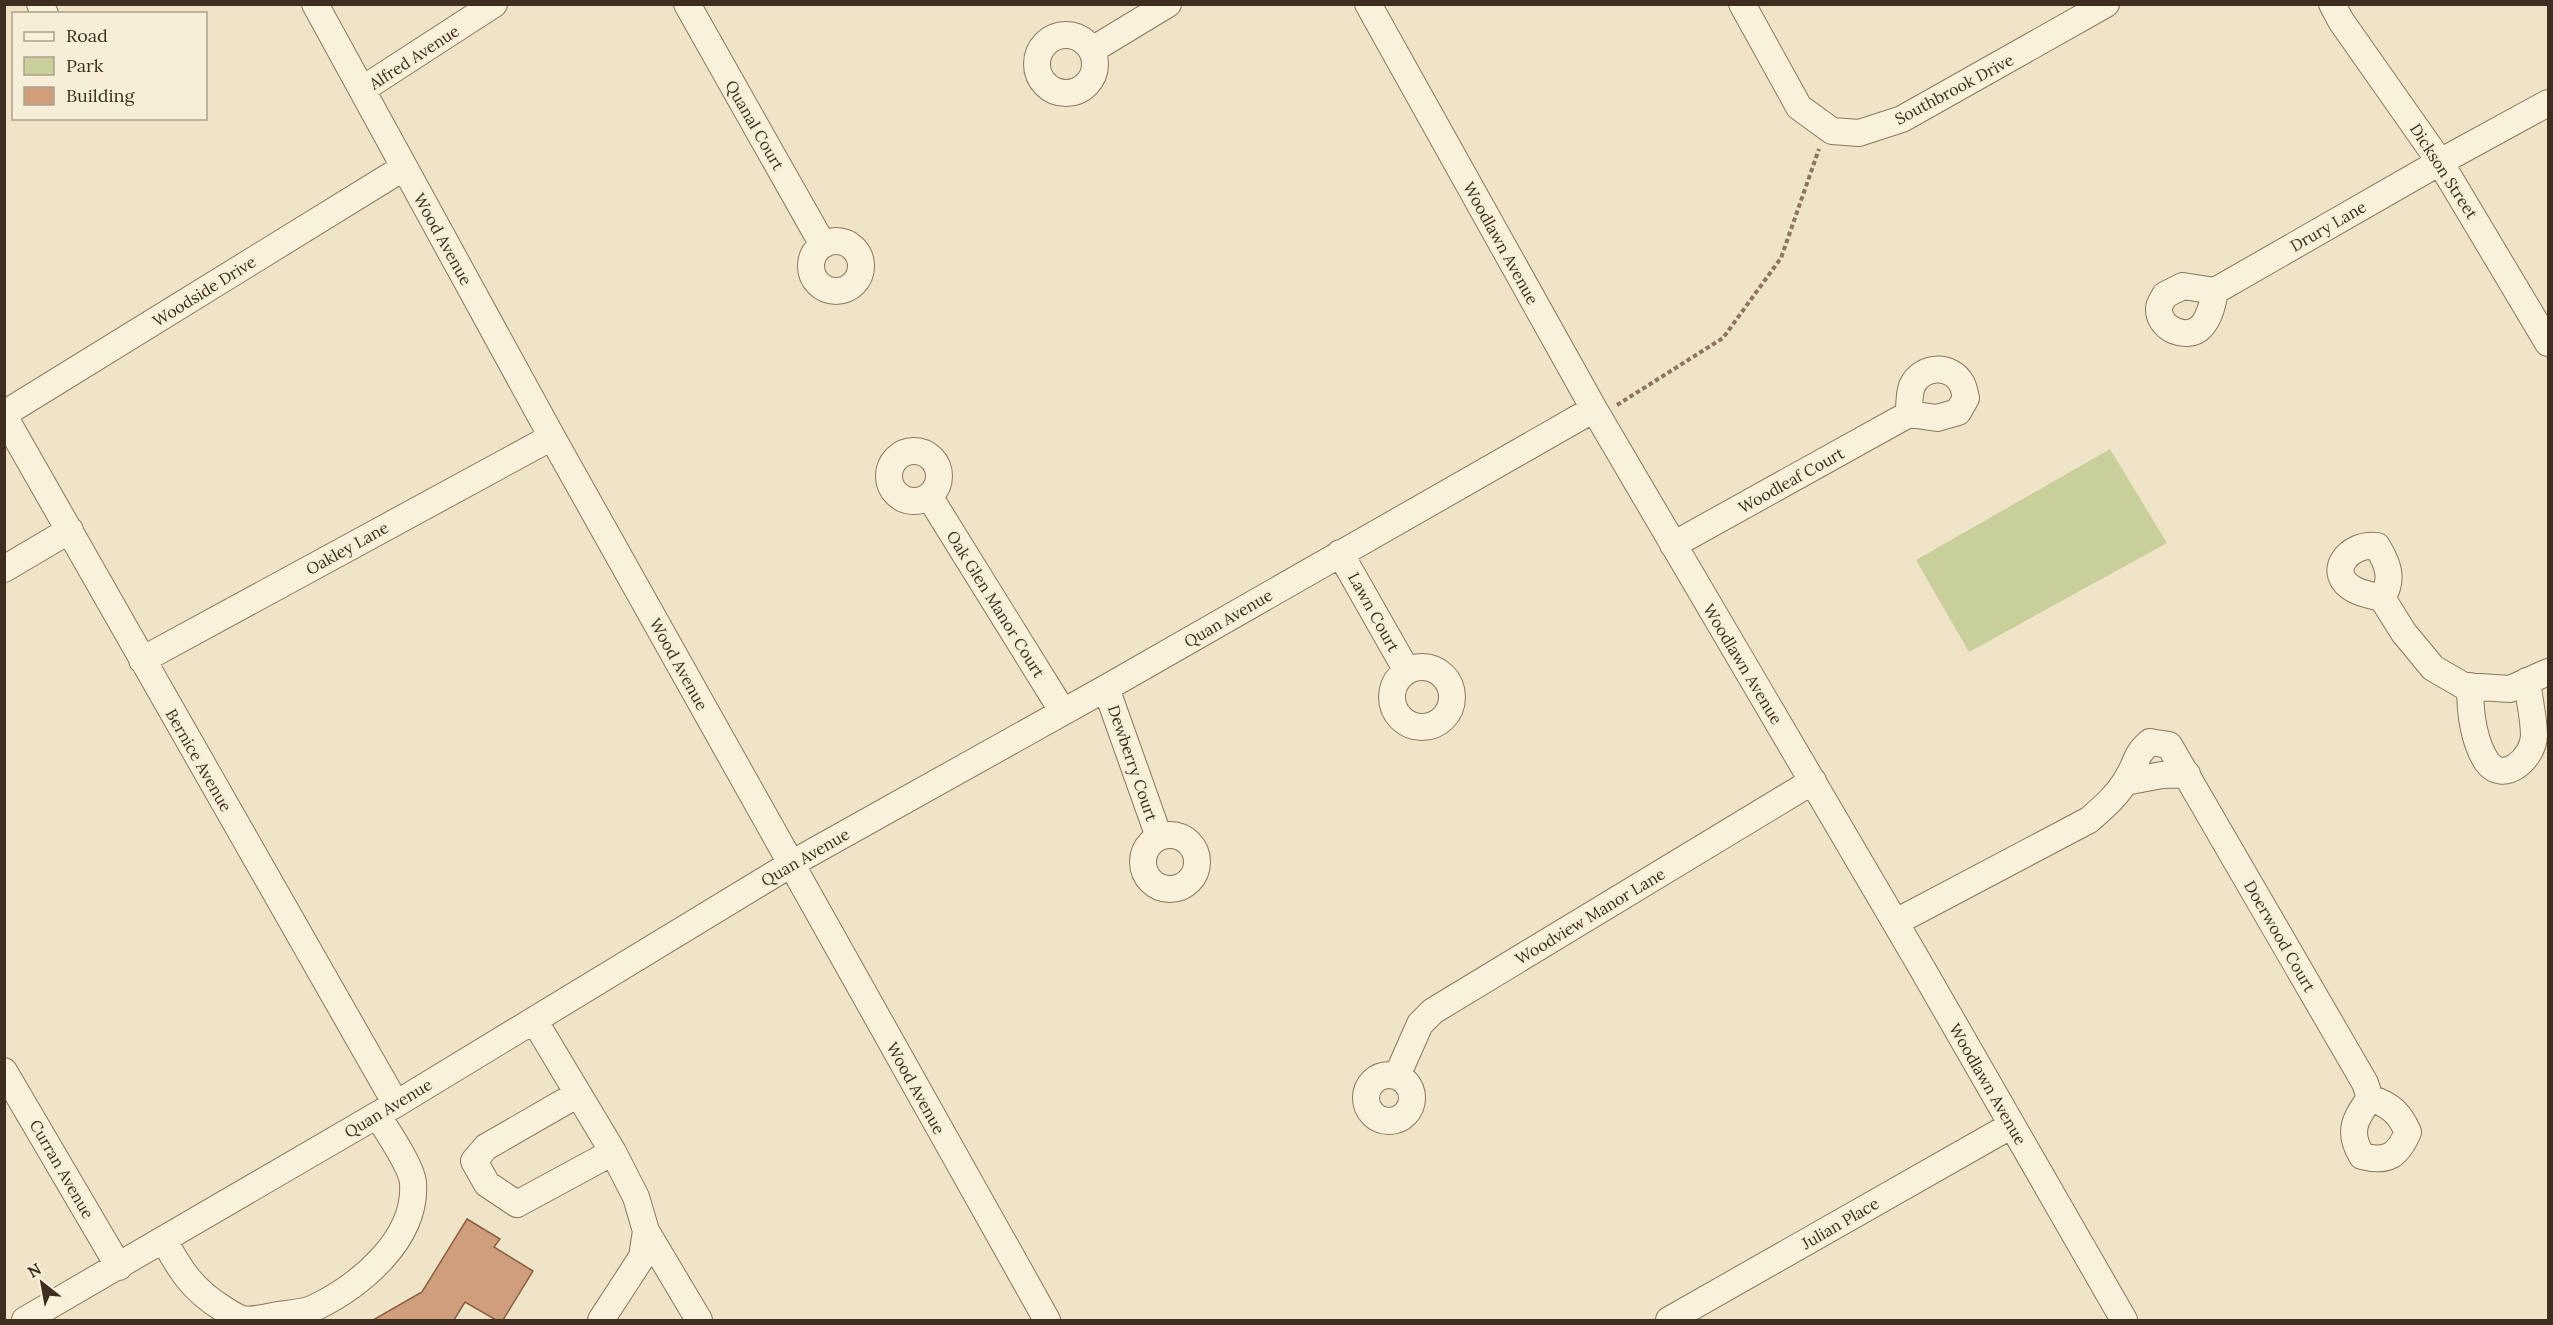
<svg xmlns="http://www.w3.org/2000/svg" width="2553" height="1325" font-family="Lora,serif">
<style>
.green{fill:#c9cf9b}
.building{fill:#cf9f7d;stroke:#8d5f41;stroke-width:1.5}
.lines{fill:none;stroke-linecap:round;stroke-linejoin:round}
.minor-casing{stroke:#8d765c;stroke-width:28}
.path{stroke:#8d765c;stroke-width:4;stroke-dasharray:4.5 3;stroke-linecap:butt}
.minor{stroke:#faf1dc;stroke-width:26}
.labels{text-anchor:middle;dominant-baseline:central;stroke-width:4.5;stroke-linejoin:round;paint-order:stroke}
.street-label{font-size:16px;fill:#3d2e20;stroke:#f7eed8}
</style>
<rect width="100%" height="100%" fill="#f0e4c8"/>
<path class="green" d="M2110 449 2167 543 1969 652 1916 560Z"/>
<path class="building" d="M467 1219 500 1239 494 1247 533 1271 503 1320H496L465 1302 454 1320H373L422 1292Z"/>
<g class="lines">
<defs>
<path id="minor" d="M40 4 45 14
M315 4 552 437 1047 1320
M687 4 823 245
M1368 4 1594 409 1919 963 2124 1320
M1742 4 1799 107 1832 131 1859 133 1902 119 2106 4
M2332 4 2341 21 2440 162 2548 343
M1037 64a29 29 0 1 1 58 0a29 29 0 1 1-58 0Z
M1092 50 1168 4
M363 89 494 4
M811 266a25 25 0 1 1 50 0a25 25 0 1 1-50 0Z
M2215 291 2183 286 2165 295C2163 299 2159 304 2159 308 2158 329 2187 341 2201 327 2210 318 2213 302 2215 291L2440 162 2548 103
M4 414 403 168
M4 416 396 1104
M889 476a25 25 0 1 1 50 0a25 25 0 1 1-50 0Z
M929 496 1063 712
M1673 545 1909 414C1909 405 1909 394 1912 386 1922 365 1951 364 1962 384 1964 388 1965 394 1966 398L1958 412 1937 418 1909 414
M1340 553 1407 671
M4 569 70 530
M2382 598C2394 579 2388 564 2377 546 2348 542 2324 574 2355 590 2363 594 2374 596 2382 598L2404 633 2433 668 2464 686 2510 689 2548 672
M142 660 552 437
M1392 697a30 30 0 1 1 60 0a30 30 0 1 1-60 0Z
M2470 686C2470 710 2473 741 2487 762 2504 785 2533 758 2534 736 2534 718 2529 699 2527 681
M1106 688 1159 837
M2125 782 2162 775 2187 774
M1143 862a27 27 0 1 1 54 0a27 27 0 1 1-54 0Z
M1896 922 2089 820C2104 807 2118 795 2128 777 2138 761 2134 756 2150 742L2169 745 2365 1083 2370 1098C2355 1119 2347 1132 2362 1156 2388 1163 2398 1155 2408 1132 2399 1112 2390 1105 2370 1098
M534 1020 613 1152 636 1197 646 1231 642 1257 601 1320
M4 1071 119 1267
M1366 1098a23 23 0 1 1 46 0a23 23 0 1 1-46 0Z
M1397 1076 1420 1024 1433 1011 1813 781
M578 1094 486 1147 474 1161 487 1184 517 1204 613 1152
M646 1231 699 1320
M164 1240C180 1270 193 1290 222 1308 228 1312 236 1317 242 1319 254 1321 267 1317 278 1315 290 1313 304 1313 314 1308 360 1286 417 1239 413 1183 412 1167 386 1129 377 1115
M25 1320 396 1104 791 864 1106 688 1594 409
M1669 1320 2012 1125"/>
</defs>
<use href="#minor" class="minor-casing"/>
<path class="path" d="M1617 405 1723 338 1781 258 1819 149"/>
<use href="#minor" class="minor"/>
</g>
<g class="labels">
<g class="street-label">
<text transform="translate(414 57) rotate(-33)">Alfred Avenue</text>
<text transform="translate(1954 89) rotate(-28)">Southbrook Drive</text>
<text transform="translate(755 125) rotate(60)">Quanal Court</text>
<text transform="translate(2444 171) rotate(57)">Dickson Street</text>
<text transform="translate(2328 226) rotate(-30)">Drury Lane</text>
<text transform="translate(443 239) rotate(61)">Wood Avenue</text>
<text transform="translate(1501 243) rotate(61)">Woodlawn Avenue</text>
<text transform="translate(204 291) rotate(-32)">Woodside Drive</text>
<text transform="translate(1791 480) rotate(-29)">Woodleaf Court</text>
<text transform="translate(347 548) rotate(-29)">Oakley Lane</text>
<text transform="translate(996 604) rotate(58)">Oak Glen Manor Court</text>
<text transform="translate(1374 612) rotate(61)">Lawn Court</text>
<text transform="translate(1228 618) rotate(-30)">Quan Avenue</text>
<text transform="translate(679 664) rotate(61)">Wood Avenue</text>
<text transform="translate(1743 664) rotate(59)">Woodlawn Avenue</text>
<text transform="translate(199 760) rotate(60)">Bernice Avenue</text>
<text transform="translate(1133 763) rotate(71)">Dewberry Court</text>
<text transform="translate(805 857) rotate(-30)">Quan Avenue</text>
<text transform="translate(1590 916) rotate(-31)">Woodview Manor Lane</text>
<text transform="translate(2280 936) rotate(60)">Doerwood Court</text>
<text transform="translate(1988 1084) rotate(60)">Woodlawn Avenue</text>
<text transform="translate(916 1088) rotate(61)">Wood Avenue</text>
<text transform="translate(388 1108) rotate(-31)">Quan Avenue</text>
<text transform="translate(62 1169) rotate(60)">Curran Avenue</text>
<text transform="translate(1840 1223) rotate(-30)">Julian Place</text>
</g>
</g>
<rect width="2553" height="1325" fill="none" stroke="#3d2e20" stroke-width="12"/>
<rect x="12" y="12" width="195" height="108" fill="#f7eed8" stroke="#ada18e" stroke-width="1.5"/>
<rect x="24" y="32" width="30" height="9" fill="#faf1dc" stroke="#ada18e" stroke-width="1.5"/>
<text x="66" y="42" font-size="18" fill="#3d2e20">Road</text>
<rect x="24" y="57" width="30" height="18" fill="#c9cf9b" stroke="#ada18e" stroke-width="1.5"/>
<text x="66" y="72" font-size="18" fill="#3d2e20">Park</text>
<rect x="24" y="87" width="30" height="18" fill="#cf9f7d" stroke="#ada18e" stroke-width="1.5"/>
<text x="66" y="102" font-size="18" fill="#3d2e20">Building</text>
<g transform="translate(42 1283) rotate(329)" stroke="#f7eed8" stroke-width="4.5" paint-order="stroke">
<path d="M0-4.5L10 22L0 15L-10 22Z" fill="#3d2e20"/>
<text y="-9" font-size="16" font-weight="bold" text-anchor="middle" fill="#3d2e20">N</text>
</g>
</svg>
